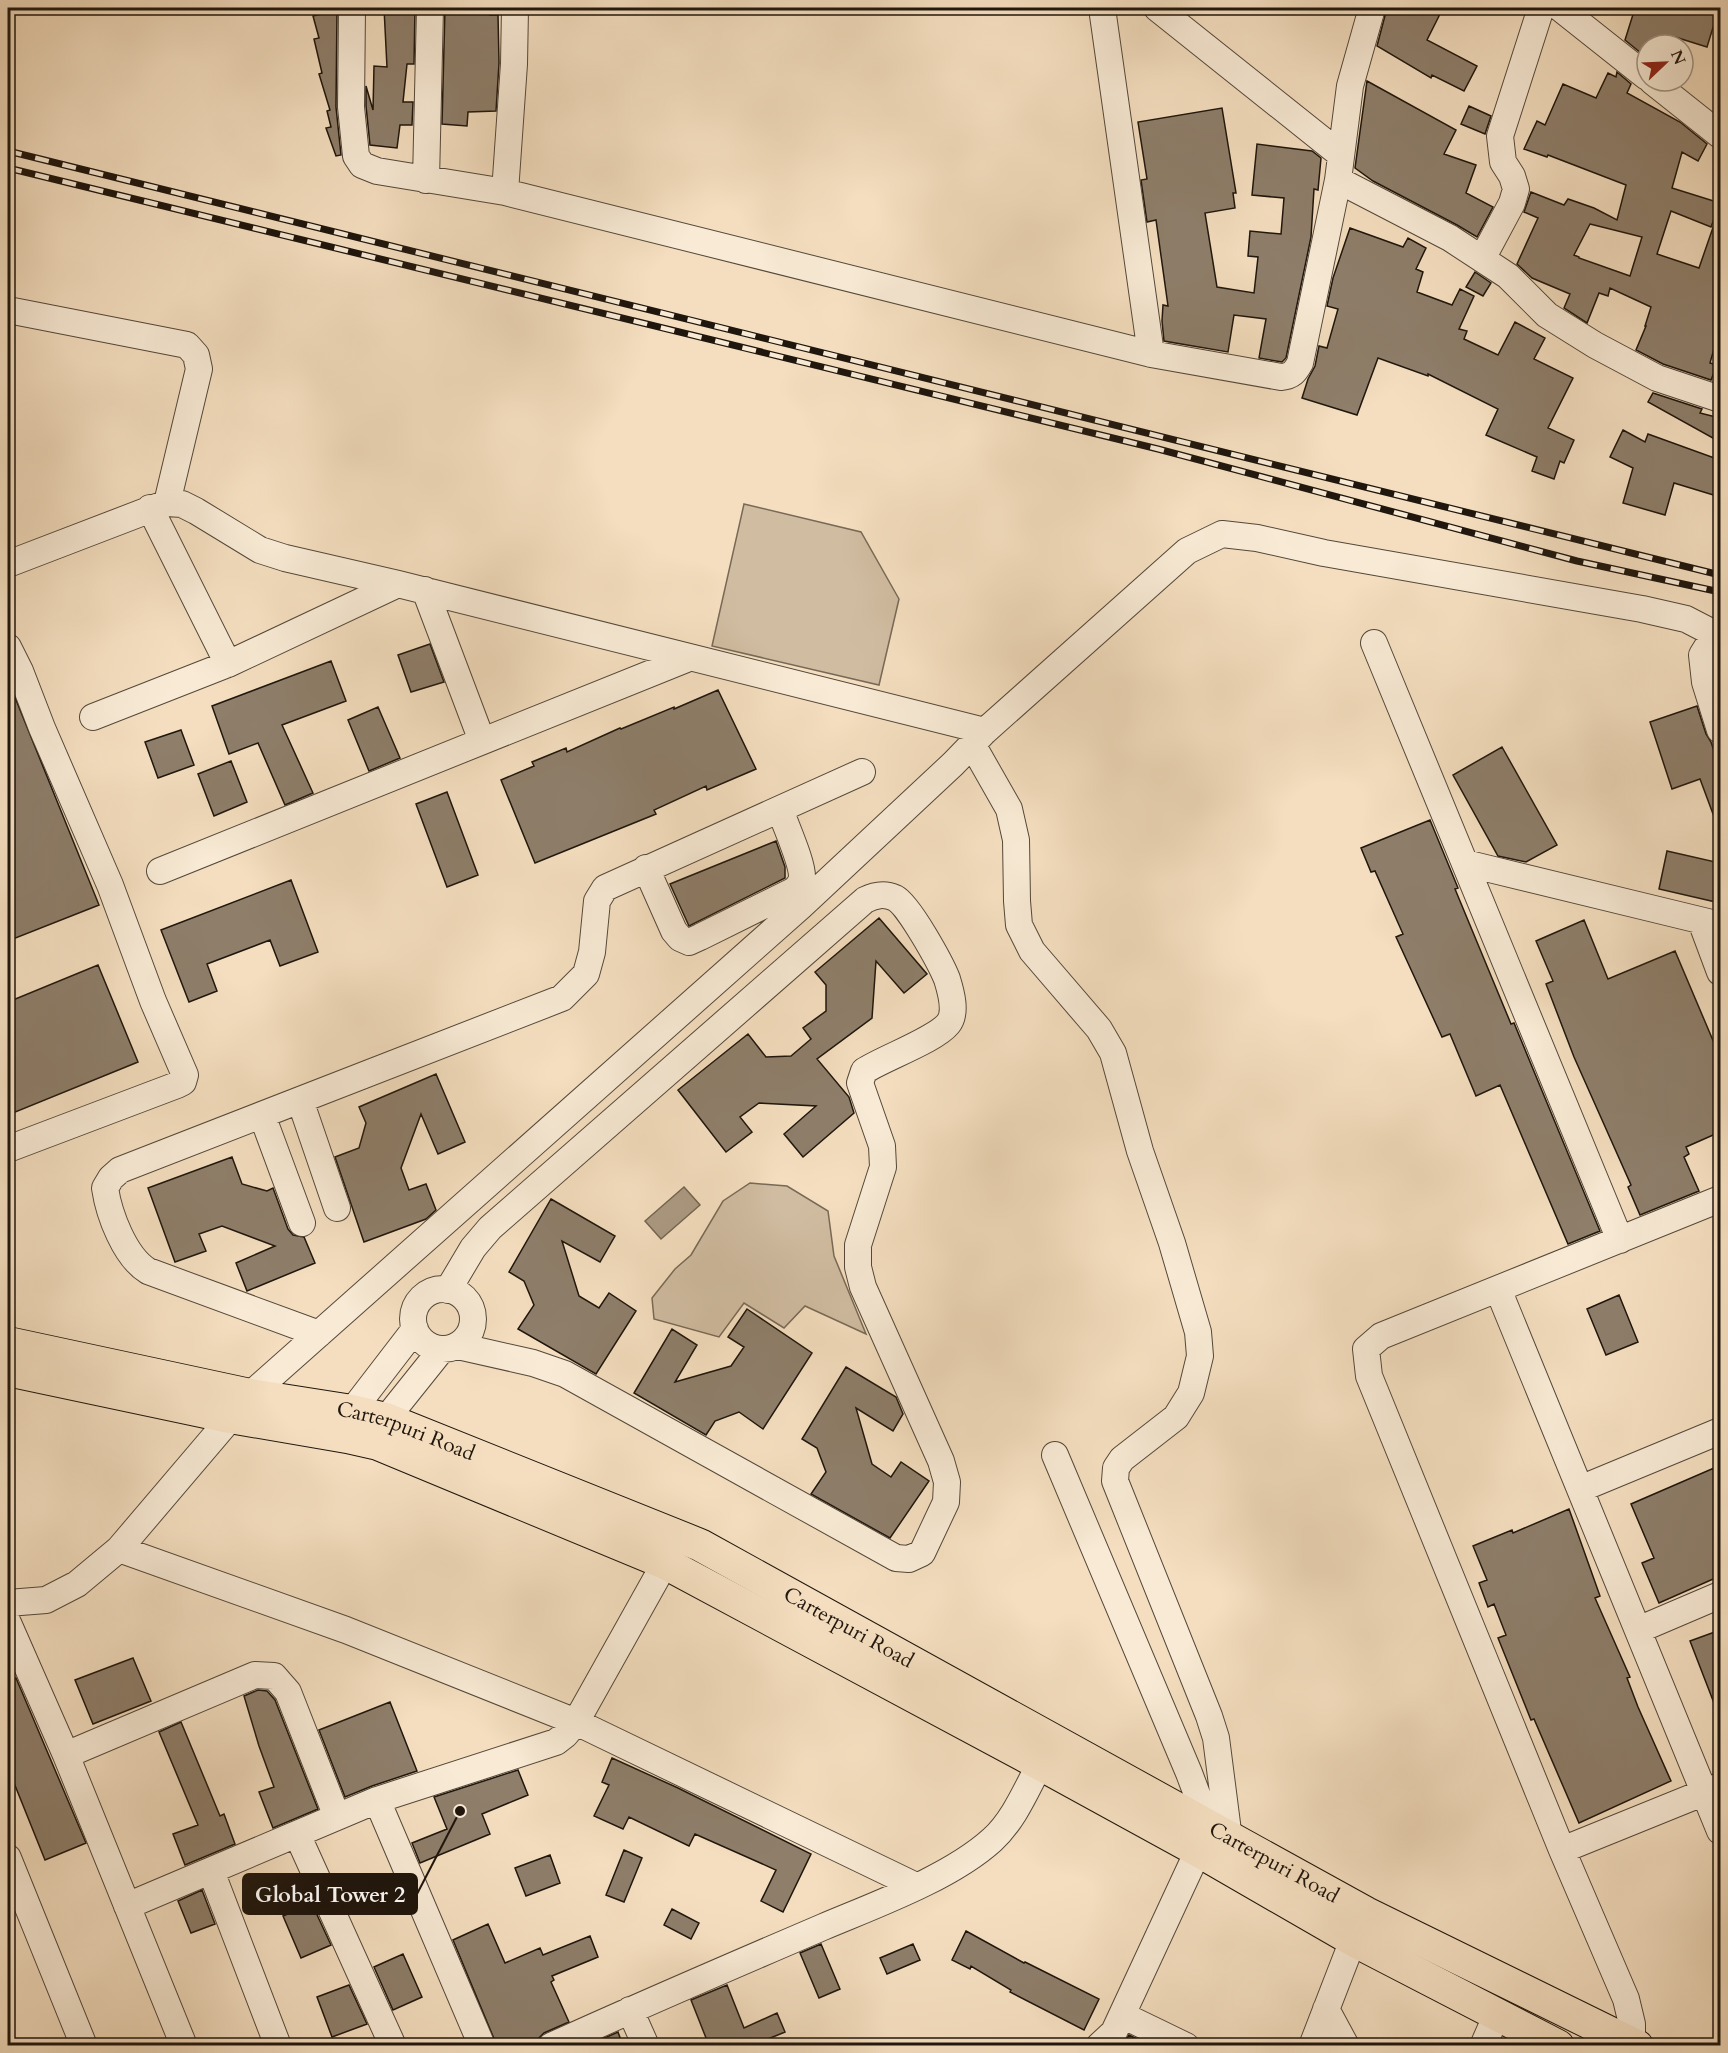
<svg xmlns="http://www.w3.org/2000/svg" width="1728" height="2053" font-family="Cardo,serif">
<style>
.green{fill:#d0bca1;stroke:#786957;stroke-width:1.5}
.water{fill:#ac9a82;stroke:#746553;stroke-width:1.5}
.building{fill:#8e7e6a;stroke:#1f160d;stroke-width:1.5;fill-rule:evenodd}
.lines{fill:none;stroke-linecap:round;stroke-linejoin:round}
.minor-casing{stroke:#54483a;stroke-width:28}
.major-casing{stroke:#1f160d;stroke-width:34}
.minor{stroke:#f8ead5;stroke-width:26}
.major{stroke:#f4debf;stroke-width:32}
.rail-casing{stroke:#1f160d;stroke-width:7}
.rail{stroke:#f8ead5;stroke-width:4.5;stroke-dasharray:14;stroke-linecap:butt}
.labels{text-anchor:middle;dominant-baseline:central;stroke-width:4.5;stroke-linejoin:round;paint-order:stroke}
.street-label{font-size:21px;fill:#1f160d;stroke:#f8ead5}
.leader{fill:none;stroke:#1f160d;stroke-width:2}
.callout-dot{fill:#1f160d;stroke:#f8ead5;stroke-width:2}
.callout{fill:#1f160d;stroke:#1f160d;stroke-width:2}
.callout-label{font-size:22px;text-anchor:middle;font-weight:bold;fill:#fff}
</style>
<rect width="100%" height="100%" fill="#f4debf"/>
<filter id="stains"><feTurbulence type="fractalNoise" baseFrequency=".00333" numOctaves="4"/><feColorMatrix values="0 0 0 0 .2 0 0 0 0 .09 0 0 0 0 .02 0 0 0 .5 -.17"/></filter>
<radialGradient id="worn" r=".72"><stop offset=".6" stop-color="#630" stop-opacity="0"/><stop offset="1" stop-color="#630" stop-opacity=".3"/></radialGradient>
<path class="green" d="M744 504 861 532 899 599 879 685 712 646Z
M750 1183 787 1186 828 1211 834 1256 866 1334 805 1306 784 1328 744 1303 719 1337 654 1319 652 1298 675 1269 691 1255 723 1201Z"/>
<path class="water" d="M684 1187 700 1205 661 1239 645 1221Z"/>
<path class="building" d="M384 8H415L414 64H407L403 102H413L412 125H400L397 148 370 145 366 106V86L373 110 374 66 387 67Z
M445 8H491L490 15H498L499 63 496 111 468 112 467 126 442 124Z
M1387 8H1443L1427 40 1477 66 1464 91 1432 75 1431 78 1377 46Z
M1635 8H1719L1707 47 1675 37 1673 45H1647V58L1625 40Z
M337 10 336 107 341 155 336 156 326 128 331 127 327 111 330 110 319 74 322 73 314 39 319 38 313 16Z
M1617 72 1631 84 1627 93 1680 122 1707 144 1698 161 1682 152 1672 188 1720 203 1711 227 1671 211 1657 254 1699 268 1718 213 1720 214V328L1710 363 1717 365 1711 380 1663 364 1636 350 1646 326H1645L1651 307 1610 288 1608 296 1599 293 1587 323 1564 308 1570 294 1532 278 1517 264 1538 218 1524 212 1531 192 1564 205 1568 199 1594 208 1617 220 1626 185 1548 155 1547 157 1524 149 1537 121 1545 125 1563 84 1596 98 1608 73 1616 77ZM1590 224 1642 237 1630 276 1579 258V257L1574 255Z
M1367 81 1456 130 1444 154 1476 165 1466 193 1493 207 1477 237 1457 225 1373 181 1355 168Z
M1469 106 1491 116 1485 134 1461 124Z
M1222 108 1236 193H1233L1235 208 1205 213 1217 287 1254 293 1258 257 1248 256 1250 231 1281 234 1284 198 1252 195 1257 144 1312 151 1321 158 1318 190 1314 189 1311 237 1286 358 1282 362 1259 358 1266 319 1234 315 1228 352 1164 341 1162 321 1163 305 1168 306 1156 220 1147 222 1141 180 1147 179 1138 122Z
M1350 228 1403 247 1408 238 1426 248 1416 269 1423 272 1417 292 1452 305 1460 289 1474 296 1459 329 1467 331 1464 339 1498 355 1515 322 1545 338 1534 359 1573 378 1548 428 1574 440 1564 463 1560 461 1554 479 1532 471 1537 457 1486 435 1498 409 1428 374V376L1378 358 1357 415 1302 398 1308 379 1315 366 1319 346 1327 348 1338 309 1327 306 1333 278Z
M1475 272 1491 283 1483 296 1466 287Z
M1653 393 1702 409 1700 413 1720 418V442L1648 402Z
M1623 430 1645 442 1648 434 1720 460V497L1674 483 1665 515 1623 503 1633 468 1610 457Z
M430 644 444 682 411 692 398 655Z
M331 661 346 701 282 725 313 793 285 805 258 743 229 754 212 706Z
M8 680 99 905 8 941Z
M718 690 756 769 707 790 706 786 654 810 656 814 535 863 501 780 534 766 532 762 566 748 567 752 620 728 621 729 674 707V709Z
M1697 706 1706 734 1711 742 1720 769V830H1719L1700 779 1672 789 1650 722Z
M378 707 400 758 369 771 348 720Z
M181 730 194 765 158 778 145 742Z
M1502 747 1557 845 1526 862 1498 856 1453 775Z
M231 761 247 802 214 816 198 774Z
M447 792 478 875 447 887 416 804Z
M1430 820 1458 888 1455 889 1511 1024 1514 1023 1600 1231 1568 1244 1500 1085 1476 1096 1450 1034 1442 1037 1396 937 1403 934 1375 871 1371 872 1361 848Z
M776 841 785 867V878L689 926 670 884Z
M1667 851 1720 863V903L1659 889Z
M291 880 318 952 280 966 270 940 207 964 217 991 189 1002 161 930Z
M879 918 927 974 904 993 876 961 872 1018 817 1059 849 1097 854 1113 803 1157 784 1134 816 1106 759 1103 740 1117 752 1132 726 1152 678 1090 748 1034 766 1057 791 1056 811 1039 803 1028 826 1011V985L815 972Z
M1584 920 1608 979 1675 951 1720 1057V1132L1686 1147 1689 1154 1684 1157 1699 1191 1640 1215 1628 1187 1631 1185 1574 1057 1546 984 1553 981 1536 941Z
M98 965 138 1062 8 1115V1002Z
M436 1074 465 1142 438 1154 421 1114 401 1168 409 1190 426 1184 436 1210 426 1219 364 1242 335 1157 359 1148 366 1123 359 1107Z
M232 1157 242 1184 267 1191 273 1188 288 1229 293 1235 304 1237 315 1263 247 1291 236 1263 275 1246 222 1226 199 1234 206 1251 175 1262 148 1188Z
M551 1199 615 1236 600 1262 562 1241 579 1296 599 1308 609 1293 636 1311 596 1374 518 1329 534 1305 524 1281 509 1272Z
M1619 1295 1638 1342 1606 1355 1587 1309Z
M747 1309 812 1353 763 1429 739 1412 715 1421 706 1435 634 1393 672 1329 697 1345 675 1382 731 1366 744 1347 728 1337Z
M846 1367 896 1397 903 1414 893 1431 856 1408 872 1464 891 1477 901 1462 929 1481 890 1538 811 1494 826 1472 817 1448 802 1439Z
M1714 1468 1720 1483V1576L1659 1603 1642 1563 1654 1558 1631 1504Z
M1569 1509 1600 1596 1595 1598 1630 1677 1627 1678 1638 1707 1671 1781 1579 1823 1534 1719 1531 1720 1498 1638 1506 1635 1494 1604 1488 1607 1479 1583 1487 1580 1473 1546 1512 1530 1513 1533Z
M1720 1630V1716H1719L1690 1641Z
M133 1658 151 1701 93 1724 75 1680Z
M16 1678 86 1843 45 1860 8 1768V1682Z
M258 1690 267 1691 275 1700 318 1809 273 1828 259 1792 274 1787 259 1746 244 1696Z
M390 1702 417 1771 372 1786 345 1797 319 1730Z
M181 1722 220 1816 224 1814 235 1844 185 1865 173 1834 198 1825 159 1732Z
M612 1758 678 1788 811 1854 783 1912 761 1901 776 1870 695 1834 689 1846 629 1817 623 1829 594 1816 609 1785 602 1782Z
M518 1770 528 1795 482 1814 490 1834 420 1863 412 1843 447 1829 434 1797Z
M624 1850 642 1858 624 1902 606 1895Z
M550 1855 560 1883 526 1896 515 1868Z
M202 1890 215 1924 191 1933 178 1901Z
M312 1904 331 1945 301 1958 283 1916Z
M672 1909 699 1923 691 1939 664 1925Z
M488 1924 505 1963 540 1948 543 1955 590 1936 598 1957 552 1976 554 1980 551 1982 569 2022 544 2033 539 2038 536 2044 533 2046H497L453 1940Z
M966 1931 1024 1963 1025 1962 1099 1999 1084 2030 1010 1992 1011 1990 971 1966 970 1969 952 1960Z
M821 1944 840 1989 819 1998 800 1953Z
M913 1944 920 1960 887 1974 880 1958Z
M403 1954 422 1997 393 2010 374 1967Z
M349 1985 367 2024 332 2037 317 1997Z
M727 1985 744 2028 777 2013 785 2032 763 2041 765 2046H703L708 2043 691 2000Z
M618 2032 623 2046H589L591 2044Z
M1129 2035 1151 2046H1122Z"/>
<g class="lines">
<defs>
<path id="minor" d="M352 8 351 107 356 156 362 165 377 171 505 192
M515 8 514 64 505 192 1151 354 1281 377C1292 376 1295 372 1300 363L1338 180 1350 86 1372 8
M1102 8 1151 354
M1157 8 1340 154
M1560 8 1647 77
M1652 81 1720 135
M426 180 430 8
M1338 180 1450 238 1508 276 1547 315 1595 345 1657 378 1720 399
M1482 259 1512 203 1516 189 1512 176 1503 162 1500 136 1541 8
M8 310 187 345 196 355 199 369 167 503 182 504 196 511 260 550 285 558 398 584 985 731
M150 508 228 664
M8 564 167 503
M425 590 482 741
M1720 632 1715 634 1702 655 1705 682 1720 730
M1374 643 1620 1240
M8 647 20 671 42 728 110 885 153 1001 185 1075 183 1082 177 1085 8 1149
M93 717 228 664 398 584
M972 744 1009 809 1016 840 1017 901 1019 925 1032 951 1099 1029 1113 1053 1140 1151 1172 1243 1198 1332 1200 1356 1191 1393 1176 1417 1122 1459 1116 1468 1115 1481 1209 1716 1216 1738 1229 1839
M1465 863 1720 925
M646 868 674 931 680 938 689 942 700 937 795 890C798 886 801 884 802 878 803 863 785 825 780 809
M160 871 689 658
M1701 921 1720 972
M300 1100 337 1208
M262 1115 302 1223
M1498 1289 1720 1831
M413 1319a30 30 0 1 1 60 0a30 30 0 1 1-60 0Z
M448 1290 473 1248 490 1228 865 900C875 895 884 893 895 898 909 905 941 964 947 979 951 992 957 1013 948 1024 935 1040 884 1058 864 1071L860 1083 882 1146 883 1167 858 1245V1267L863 1287 941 1461 947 1482 946 1502 922 1553 909 1559 896 1558 565 1374 533 1363 458 1346
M319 1334 148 1271C125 1257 109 1215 105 1188L111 1178 120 1170 562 998 586 974 592 952 597 901 605 888 862 772
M349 1427 352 1411 415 1329
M381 1436 386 1419 442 1349
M1055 1455 1189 1773 1198 1797 1204 1825 1198 1851 1114 2032 1099 2046
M1580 1489 1720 1431
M119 1549 346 1630 576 1722 916 1886
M8 1603 46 1600 77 1584 119 1549 250 1395 801 906 953 764 985 731 1187 551 1222 534 1257 538 1324 553 1642 609 1686 619 1715 634
M8 1623 66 1755 184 2046
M1638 1630 1720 1595
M66 1755 255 1675 274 1676 288 1692 337 1817
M377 1800 482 2046
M297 1834 393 2046
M1562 1850 1720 1786
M8 1858 84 2046
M211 1871 278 2046
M127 1906 377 1800 556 1742 565 1735 576 1722 665 1563
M1326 2009 1346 2046
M630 2010 646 2046
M1122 2015 1186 2046
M551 2046C641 2005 732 1966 823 1927 875 1905 950 1878 992 1840 1014 1820 1026 1790 1040 1764
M1312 2046 1353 1940
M1483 2046 1497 2014
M1632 2046V2024L1626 1999 1562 1850 1369 1376 1366 1349 1381 1336 1720 1199"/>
<g id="major">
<path id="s1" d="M8 1343 250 1395 352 1411 386 1419 700 1545 1366 1913 1637 2046"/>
<path d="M8 1370 230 1417 347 1437 378 1444 665 1563 1040 1764 1197 1850 1353 1940 1558 2046"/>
</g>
</defs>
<use href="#minor" class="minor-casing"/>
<use href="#major" class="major-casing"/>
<use href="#minor" class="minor"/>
<use href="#major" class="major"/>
<defs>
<path id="rail" d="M8 151 1720 575
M8 168 1158 449 1577 561 1720 592"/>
</defs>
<use href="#rail" class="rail-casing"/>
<use href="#rail" class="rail"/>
</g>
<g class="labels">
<g class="street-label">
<text stroke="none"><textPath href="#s1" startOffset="408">Carterpuri Road</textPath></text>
<text stroke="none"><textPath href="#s1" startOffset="894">Carterpuri Road</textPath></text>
<text stroke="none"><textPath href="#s1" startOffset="1380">Carterpuri Road</textPath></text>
</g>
</g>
<path class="leader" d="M460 1811L417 1894"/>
<circle class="callout-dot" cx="460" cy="1811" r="6"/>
<rect class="callout" x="243" y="1874" width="174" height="40" rx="6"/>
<g class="callout-label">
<text x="330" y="1902">Global Tower 2</text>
</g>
<rect width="1728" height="2053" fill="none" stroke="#f4debf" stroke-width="30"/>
<rect x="9" y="9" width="1710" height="2035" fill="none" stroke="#1f160d" stroke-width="3"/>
<rect x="15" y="15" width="1698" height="2023" fill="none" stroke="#1f160d" stroke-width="1.5"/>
<g transform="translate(1665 63) rotate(67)"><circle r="28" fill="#f8ead5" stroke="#a19585" stroke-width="1.5"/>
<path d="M0-4.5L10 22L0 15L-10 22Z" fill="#8f2418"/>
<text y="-9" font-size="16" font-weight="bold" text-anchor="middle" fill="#1f160d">N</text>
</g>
<rect width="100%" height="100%" filter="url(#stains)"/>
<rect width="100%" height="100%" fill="url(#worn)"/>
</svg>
